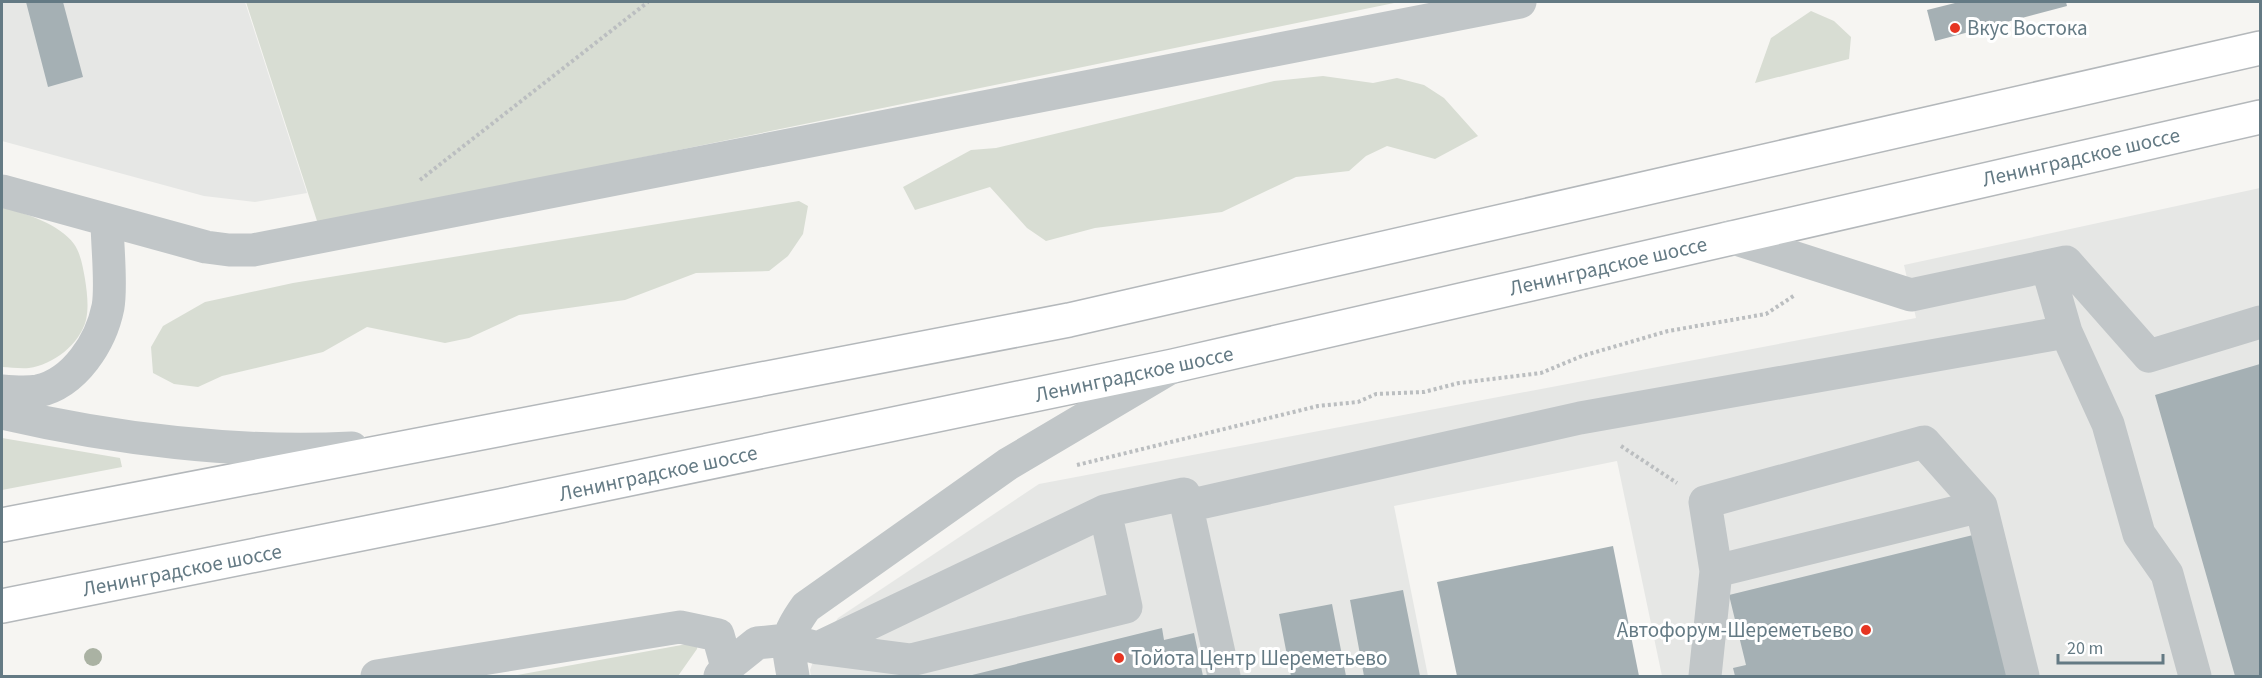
<svg xmlns="http://www.w3.org/2000/svg" width="2262" height="678" font-family="'Source Sans 3',sans-serif">
<style>
.built{fill:#e6e7e5}
.green{fill:#d8ddd3}
.building{fill:#a5b0b4}
.lines{fill:none;stroke-linecap:round;stroke-linejoin:round}
.highway-casing{stroke:#b4b8bb;stroke-width:36}
.path{stroke:#bbbec0;stroke-width:4;stroke-dasharray:3 3;stroke-linecap:butt}
.minor{stroke:#c1c6c8;stroke-width:33}
.highway{stroke:#fff;stroke-width:33}
.tree{fill:#aab2a3}
.poi-dot{fill:#e63522;stroke:#fff;stroke-width:2}
.labels{text-anchor:middle;dominant-baseline:central;stroke-width:6;stroke-linejoin:round;paint-order:stroke}
.poi-label{font-size:21px;fill:#647a84;stroke:#fff;text-anchor:start}
.street-label{font-size:21px;fill:#647a84;stroke:#fff}
</style>
<rect width="100%" height="100%" fill="#f6f5f2"/>
<path class="built" d="M2 2H245L307 193 255 202 204 196 2 141Z
M2260 188V676H1662L1617 461 1394 506 1428 676H811L810 670 818 648 838 618 1039 484 1916 318 1904 265Z"/>
<path class="green" d="M246 2H1399L318 224Z
M1811 11 1834 21 1851 37 1849 59 1755 83 1771 38Z
M1323 76 1373 83 1397 78 1424 85 1444 98 1478 136 1435 159 1387 146 1366 156 1349 171 1296 177 1222 212 1095 228 1046 241 1027 228 990 187 915 210 903 187 971 150 996 148 1274 81Z
M799 201 808 206 803 234 788 256 769 271 696 273 625 300 519 315 469 338 445 343 367 327 323 352 222 376 198 387 174 384 153 373 151 347 163 326 205 302 293 283Z
M2 207C24 213 60 224 74 244 81 254 83 268 85 279 87 292 89 307 86 320 80 344 53 365 29 368 20 369 10 367 2 367Z
M2 438 120 458 122 467 2 490Z
M698 642 697 649 678 676H512Z"/>
<path class="building" d="M26 2H63L83 77 48 87Z
M1959 2H2066L2067 6 1935 41 1927 10Z
M2260 364V676H2235L2155 395Z
M1973 535 2007 676H1735L1733 668 1746 665 1729 595Z
M1613 546 1639 676H1457L1437 582Z
M1403 590 1420 676H1364L1350 600Z
M1332 604 1346 676H1291L1279 614Z
M1162 628 1164 640 1194 633 1203 676H968Z"/>
<g class="lines">
<defs>
<path id="highway" d="M2 525 1069 320 2260 48
M2 606 485 509 1173 366 2260 117"/>
</defs>
<use href="#highway" class="highway-casing"/>
<path class="path" d="M420 180 648 2
M1621 446 1677 483
M1077 465 1318 406 1358 402 1376 394 1424 392 1459 383 1541 373 1582 356 1668 331 1766 314 1795 295"/>
<path class="minor" d="M2 191 206 247 229 250H253L1520 2
M1730 237 1911 295 2066 262 2149 356 2260 322
M2047 266 2066 332 2108 424 2139 534 2167 574 2195 676
M2 391C14 392 26 393 38 391 75 383 101 342 108 307 112 285 107 244 107 220
M2 413C114 439 237 454 352 448
M1187 506 1580 418 2066 332
M1105 511 1184 494 1224 676
M1716 571 1705 502 1924 442 1981 506
M377 676 680 627 718 635 727 667
M720 676 727 667 757 643 787 640 818 648 911 660 1126 607 1105 511 818 648
M793 676C787 641 784 638 806 607L1008 464 1170 368
M1705 676 1716 571 1981 506 2023 676"/>
<use href="#highway" class="highway"/>
</g>
<circle class="tree" cx="93" cy="657" r="9"/>
<g class="poi-dot">
<circle cx="1955" cy="28" r="6"/>
<circle cx="1866" cy="630" r="6"/>
<circle cx="1119" cy="658" r="6"/>
</g>
<g class="labels">
<g class="poi-label">
<text x="1967" y="28">Вкус Востока</text>
<text x="1854" y="630" text-anchor="end">Автофорум-Шереметьево</text>
<text x="1131" y="658">Тойота Центр Шереметьево</text>
</g>
<g class="street-label">
<text transform="translate(2081 157) rotate(-13)">Ленинградское шоссе</text>
<text transform="translate(1608 266) rotate(-13)">Ленинградское шоссе</text>
<text transform="translate(1134 374) rotate(-12)">Ленинградское шоссе</text>
<text transform="translate(658 473) rotate(-12)">Ленинградское шоссе</text>
<text transform="translate(182 570) rotate(-11)">Ленинградское шоссе</text>
</g>
</g>
<rect width="2262" height="678" fill="none" stroke="#647a84" stroke-width="6"/>
<path d="M2058 654v9h105v-9" fill="none" stroke="#647a84" stroke-width="3"/>
<text x="2067" y="654" font-size="18" fill="#647a84" stroke="#ffffff" stroke-width="4.5" paint-order="stroke">20 m</text>
</svg>
